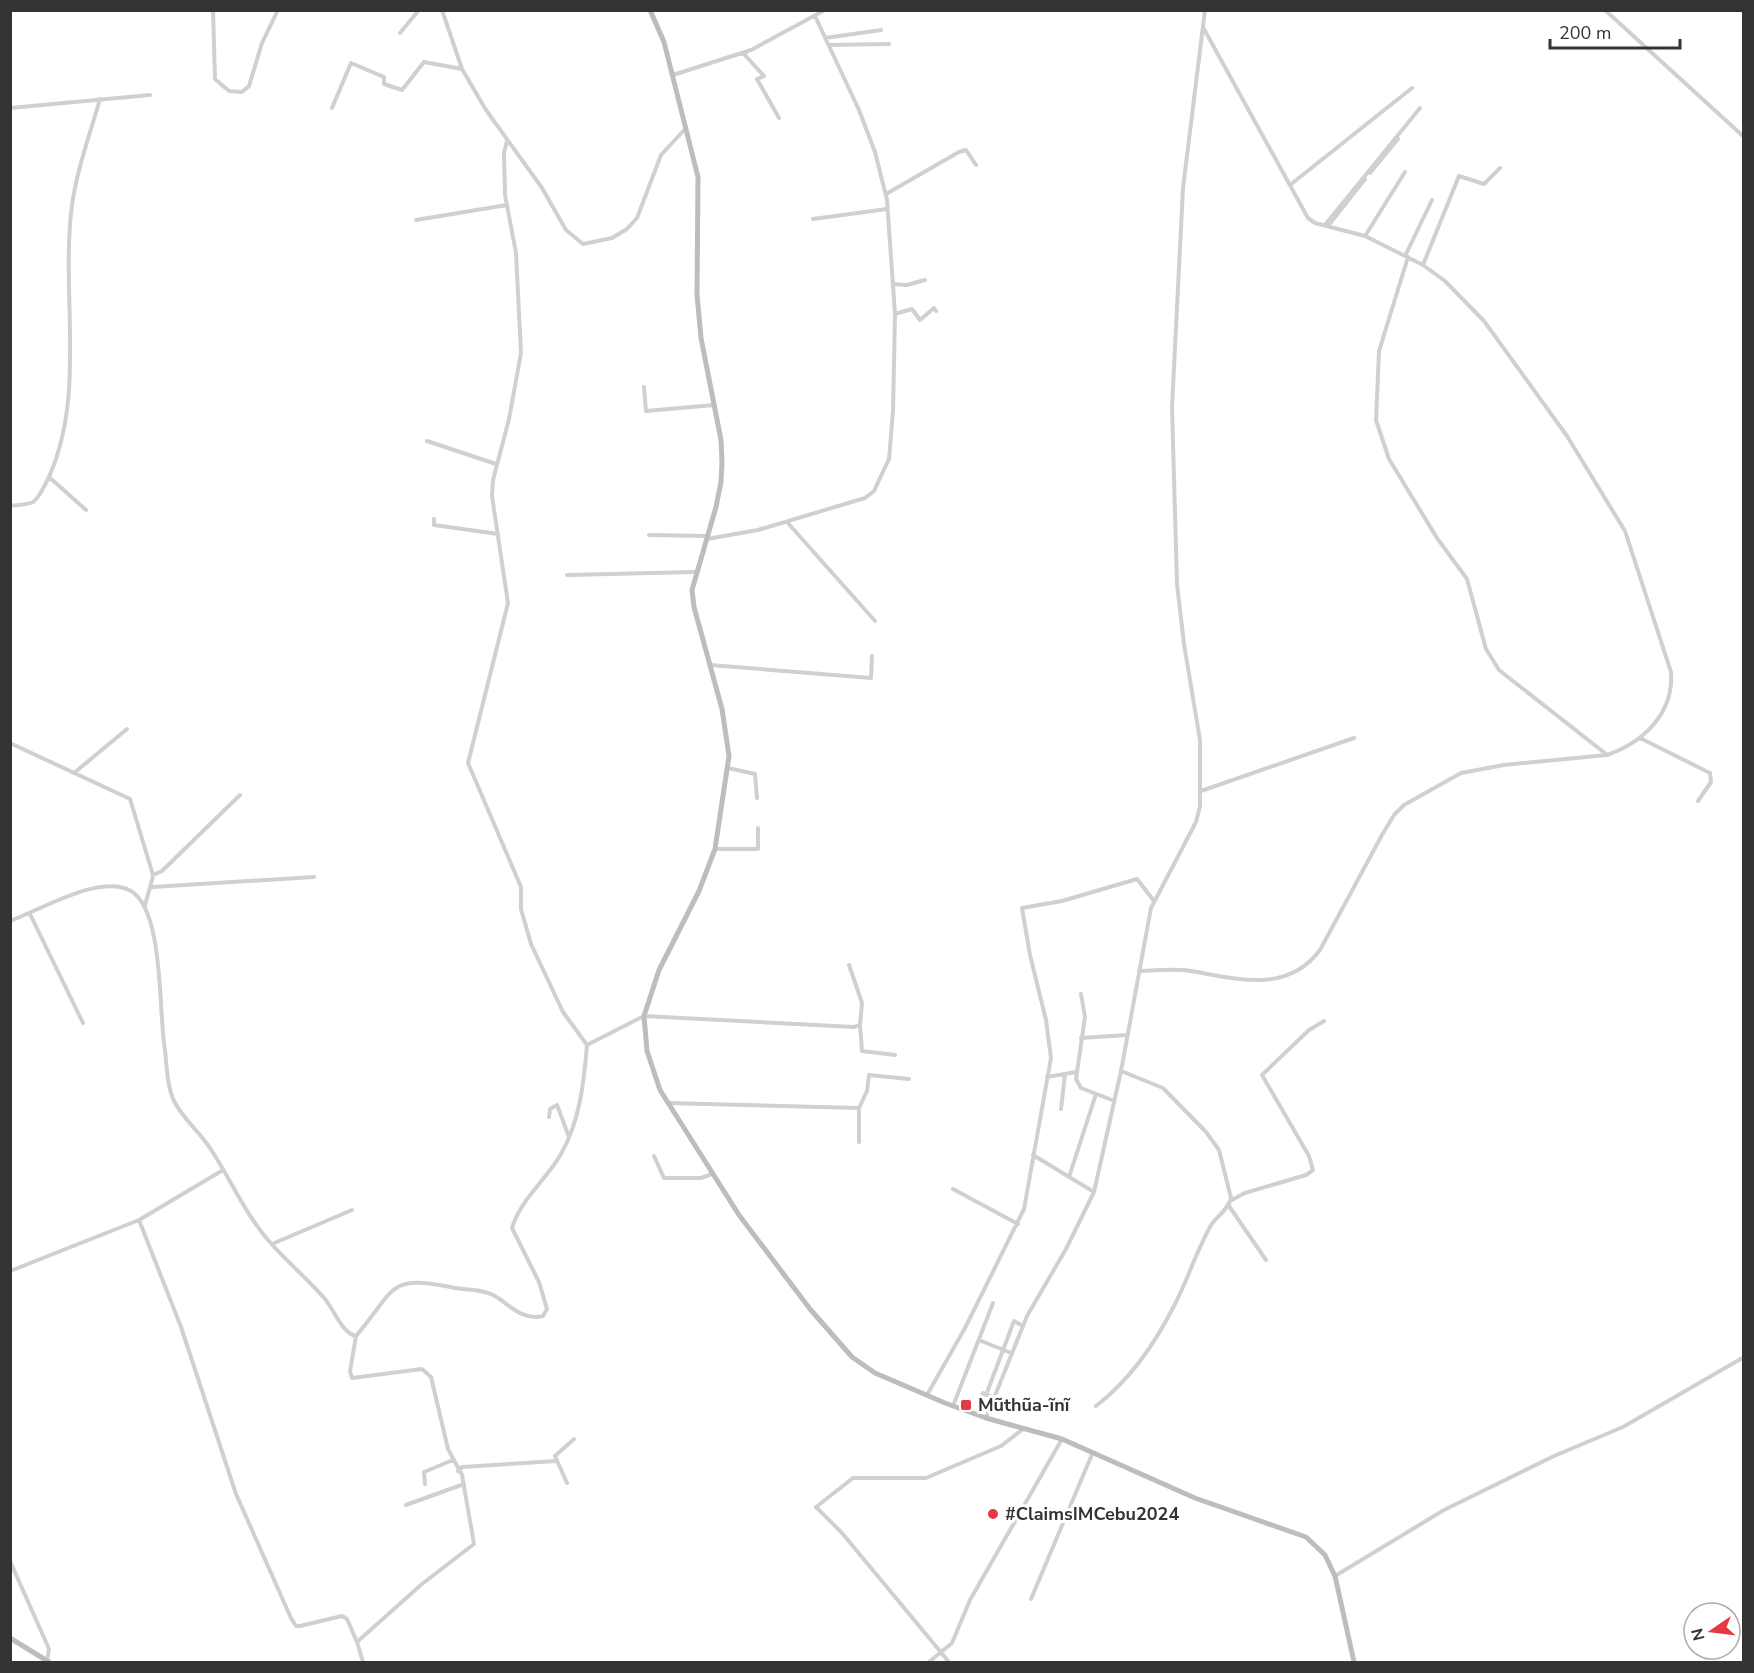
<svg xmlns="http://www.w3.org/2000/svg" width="1754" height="1673" font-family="'Nunito Sans',sans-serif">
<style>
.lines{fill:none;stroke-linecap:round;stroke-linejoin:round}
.street{stroke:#d0d0d0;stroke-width:4}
.secondary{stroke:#bdbdbd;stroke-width:5}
.poi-dot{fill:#e63946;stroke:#fff;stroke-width:2}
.labels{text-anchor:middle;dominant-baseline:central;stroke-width:6;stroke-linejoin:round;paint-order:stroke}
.poi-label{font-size:18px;font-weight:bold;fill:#333;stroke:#fff;text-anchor:start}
</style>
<rect width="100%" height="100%" fill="#fff"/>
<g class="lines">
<path class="street" d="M213 10 215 79 229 91 242 92 249 86 262 43 278 10
M442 10 462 69 486 110 542 188 566 230 583 244 612 238 627 229 637 218 661 155 686 128
M1605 10 1744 137
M1741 10 1744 12
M400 33 419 10
M825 38 881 30
M829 45 889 44
M743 53 764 76 757 79 779 118
M673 75 751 50 825 10
M10 108 150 95
M332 108 351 63 384 77V84L402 90 424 62 462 69
M507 141 504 153 505 195 516 253 521 353 509 419 493 480 492 496 508 603 468 763 521 887V909L531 944 563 1012 587 1045
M1370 173 1398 139
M1290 185 1412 88
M886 194 959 152 966 150 976 165
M813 219 887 209
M416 220 507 205
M1325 225 1420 108
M1328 226 1365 179
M1365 236 1405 172
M1406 254 1432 200
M1408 257 1379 351 1376 420 1389 459 1437 538 1467 579 1486 649 1499 670 1606 754
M1423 265 1459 176 1484 184 1500 168
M893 284 907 285 925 280
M895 314 912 309 920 320 934 308 936 311
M644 387 646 411 714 405
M427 441 496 464
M49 477 86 510
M10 506C17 505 27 505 33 502 39 498 42 490 46 483 88 398 60 295 72 205 77 169 90 134 100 99
M434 519V525L498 534
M787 522 875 621
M649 535 708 536
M707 539 758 530 865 498 874 491 889 459 893 411 895 314 887 200 875 152 859 110 815 16
M567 575 695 572
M710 665 871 678 872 656
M1640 738 1710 773 1711 782 1698 801
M10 743 130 799 153 875C151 887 147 895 145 906
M728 768 755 774 757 798
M74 773 127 729
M1201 791 1354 738
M715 849H758V828
M153 875 162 871 240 795
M153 887 314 877
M30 914 83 1023
M10 921C41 910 100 873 131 891 163 910 159 1007 164 1043 167 1061 166 1084 174 1101 183 1119 199 1131 210 1148 230 1178 244 1212 268 1240 286 1261 307 1278 325 1299 334 1310 342 1333 356 1336 397 1288 386 1274 455 1288 468 1290 483 1289 495 1296 511 1306 523 1321 543 1316L547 1309 539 1282 512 1228C520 1200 547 1179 561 1154 580 1121 584 1081 587 1045L644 1016 854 1027 860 1025 862 1003 849 965
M1139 971C1156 971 1174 968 1191 971 1238 979 1287 994 1320 950L1382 835 1394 815 1404 805 1461 773 1504 765 1607 755C1644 742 1674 713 1671 672L1625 531 1567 436 1484 321 1445 281 1423 265 1365 236 1315 223 1308 218 1204 29
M1081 994 1085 1017 1076 1079 1081 1088 1112 1100
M860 1025 862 1051 895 1055
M1081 1038 1127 1035
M1047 1077 1076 1072
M668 1103 859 1108
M1061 1109 1065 1074
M549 1117 550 1109 557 1105 569 1137
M859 1142V1108L867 1091 869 1075 909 1079
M1033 1155 1094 1192
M654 1156 664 1178H701L712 1174
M1069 1177 1096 1094
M953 1189 1018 1224
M1230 1201 1245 1193 1306 1175 1313 1170 1309 1156 1262 1075 1309 1030 1324 1021
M1229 1206 1266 1260
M139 1220 181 1327 236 1494 291 1618 296 1626H300L342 1616 347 1619 357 1642
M272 1244 352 1210
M10 1271 139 1220 223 1170
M356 1336 350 1371 352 1378 422 1369 431 1377 448 1449 462 1475 474 1544 422 1584 357 1642 363 1662
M979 1340 1011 1353
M927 1395 965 1328 1024 1209 1051 1058 1046 1020 1030 955 1022 908 1062 901 1137 879 1154 901
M986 1395 1014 1321 1023 1326
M953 1406 993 1303
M1096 1406C1130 1380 1156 1342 1175 1304 1188 1279 1196 1252 1210 1227 1216 1216 1228 1211 1231 1198L1219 1150 1206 1132 1163 1088 1121 1071
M977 1414 983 1393 994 1398
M986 1418 1027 1316 1066 1249 1094 1192 1121 1071 1151 908 1196 822 1200 806V740L1184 644 1177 584 1172 407 1183 188 1205 10
M458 1471 462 1467 557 1461
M567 1483 555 1456 574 1439
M425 1484 424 1472 453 1460
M406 1505 464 1484
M10 1561 49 1649 47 1661
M1335 1576 1444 1510 1554 1456 1623 1427 1744 1357
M1031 1599 1093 1452
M929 1662 952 1643 970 1600 1062 1439
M949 1662 842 1533 816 1507 853 1478H926L1001 1446 1023 1429"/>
<path class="secondary" d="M650 10 664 42 698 177 697 295 701 338 721 440 722 462 721 482 716 507 692 590 694 607 722 709 729 756 715 849 699 891 659 970 644 1016 647 1051 660 1090 739 1215 810 1309 852 1357 875 1373 945 1403 986 1418 1062 1439 1195 1498 1306 1537 1325 1555 1335 1576 1354 1662
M10 1638 49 1662"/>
</g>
<g class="poi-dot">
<rect x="960" y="1399" width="12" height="12" rx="3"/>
<circle cx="993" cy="1514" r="6"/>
</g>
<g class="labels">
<g class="poi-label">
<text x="978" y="1405">Mũthũa-ĩnĩ</text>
<text x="1005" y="1514">#ClaimsIMCebu2024</text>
</g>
</g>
<rect width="1754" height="1673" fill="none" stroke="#333333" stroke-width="24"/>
<g transform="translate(1712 1631) rotate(256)"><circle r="28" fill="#ffffff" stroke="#adadad" stroke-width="1.5"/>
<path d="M0-4.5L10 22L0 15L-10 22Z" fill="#e63946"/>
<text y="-9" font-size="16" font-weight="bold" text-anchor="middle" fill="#333333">N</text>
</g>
<path d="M1550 39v9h130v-9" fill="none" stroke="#333333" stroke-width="3"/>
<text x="1559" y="39" font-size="18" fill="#333333" stroke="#ffffff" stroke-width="4.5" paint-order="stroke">200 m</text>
</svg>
